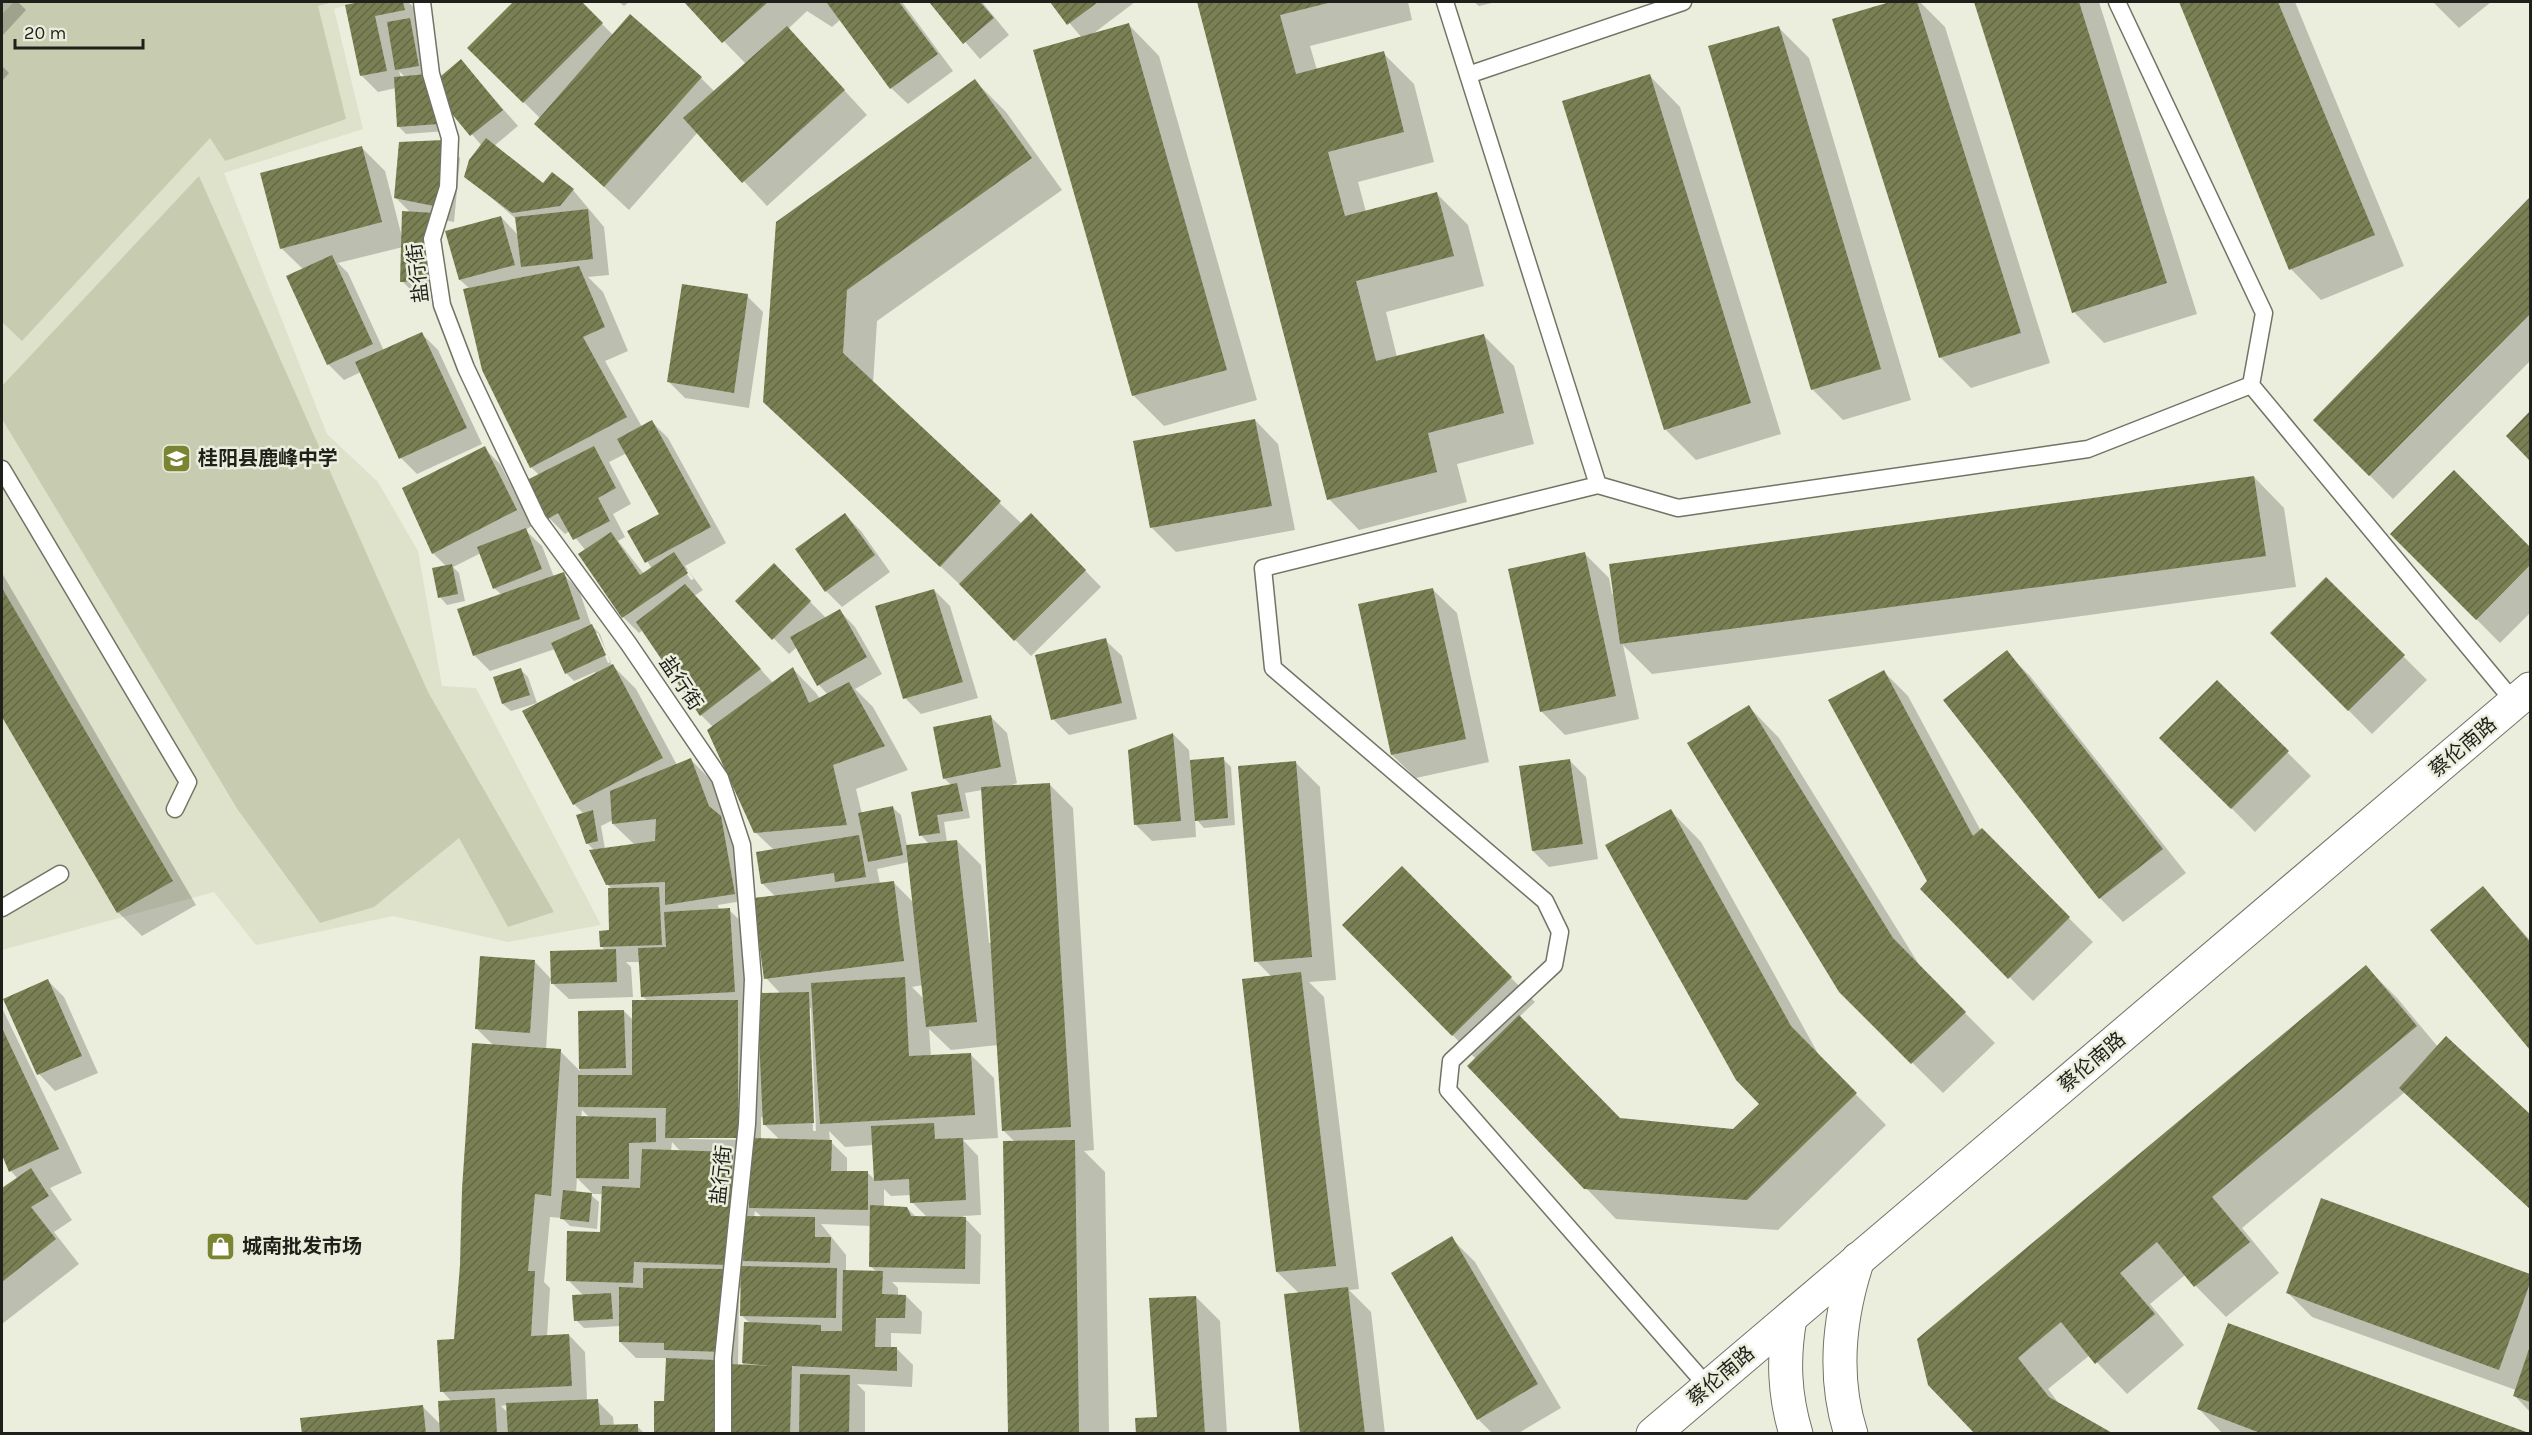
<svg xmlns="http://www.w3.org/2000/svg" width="2532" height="1435" font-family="Karla,'Noto Sans SC',sans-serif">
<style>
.built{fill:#dee2ca}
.pitch{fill:#c7cbaf}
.shadow{fill:#0003;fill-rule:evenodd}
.building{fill:url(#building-hatch)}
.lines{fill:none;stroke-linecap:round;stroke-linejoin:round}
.service-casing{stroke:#717465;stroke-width:19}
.minor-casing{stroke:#717465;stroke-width:35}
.tertiary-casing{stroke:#717465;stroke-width:35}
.service{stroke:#fff;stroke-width:16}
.minor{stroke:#fff;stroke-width:33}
.tertiary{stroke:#fff;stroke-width:33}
.labels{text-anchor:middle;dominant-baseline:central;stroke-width:5;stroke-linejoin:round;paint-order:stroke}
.street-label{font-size:20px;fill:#1f201a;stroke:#ebeedd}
.poi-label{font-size:20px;font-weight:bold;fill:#1f201a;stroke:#ebeedd;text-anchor:start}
</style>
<defs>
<pattern id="building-hatch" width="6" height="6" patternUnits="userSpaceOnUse" patternTransform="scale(1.5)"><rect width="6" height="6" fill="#7a8054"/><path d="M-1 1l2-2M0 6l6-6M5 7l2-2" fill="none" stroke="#636845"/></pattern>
</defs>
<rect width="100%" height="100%" fill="#ebeedd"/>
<path class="built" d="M2 2H355L334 9 363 129 224 173 327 434 378 482 418 551 442 686 476 688 601 925 508 942 393 916 256 945 214 892 2 950Z"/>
<path class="pitch" d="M14 2H333L318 6 346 119 225 161 210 138 22 341 2 322V14Z
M199 176 428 692 554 912 508 927 459 838 374 907 320 923 238 810 2 419V386Z"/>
<path class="shadow" d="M2 2H18L26 10 2 36Z
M367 2H408L417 10 446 131 406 134 398 126 396 88 378 92 362 76 346 6ZM399 71 406 78H401Z
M515 2H580L613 35 701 78 715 92 746 64 686 2H902L953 71 908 104 891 88 841 19 832 27 807 11 788 29 867 115 767 206 698 132 629 210 536 124 540 118 469 48Z
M619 2H629L624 6Z
M931 2H982L1009 35 980 59Z
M1052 2H1135L1090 36 1129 25 1159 56 1257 400 1164 426 1133 395 1082 38Z
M1198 2H1408L1412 20 1310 46 1317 70 1383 53 1414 84 1434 162 1358 182 1366 212 1437 194 1468 225 1484 286 1386 312 1397 357 1483 335 1514 366 1534 444 1457 464 1467 502 1359 530 1329 499Z
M1474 2H1496L1479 6Z
M1895 2H1920L1945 27 2050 363 1971 388 1940 357 1834 20Z
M1975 2H2099L2197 314 2104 343 2074 312Z
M2181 2H2295L2404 266 2321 300 2291 269Z
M2433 2H2491L2459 28Z
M1778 27 1809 58 1911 400 1843 420 1812 389Z
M461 61 518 126 494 146 543 185 573 190 604 227 609 275 588 277 603 292 628 351 605 361 642 427 652 422 668 438 726 543 685 566 703 590 694 596 773 683 793 669 816 693 820 699 828 695 819 685 797 647 789 654 737 601 774 565 826 618 839 610 855 627 882 674 855 689 873 707 908 770 856 789 862 814 893 808 901 815 907 846 929 844 921 835 952 786 944 778 991 717 1007 733 1017 783 1010 786 1049 784 1073 808 1094 1150 1084 1151 1105 1172 1109 1434H1009L1015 1142 1004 1131 998 1045 951 1050 929 1029 931 1056 970 1054 994 1078 998 1138 963 1140 978 1156 981 1215 963 1216 981 1235 980 1284 892 1282 898 1288V1296H906L922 1312 921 1334 891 1333V1349H897L913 1365 912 1387 857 1384 865 1392V1434H655L666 1403 667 1358H636L620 1342V1326L584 1328 576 1320 584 1296 568 1280 601 1233 603 1194H593L577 1178 576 1193 591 1195 599 1202 597 1229 570 1226 562 1218 550 1217 544 1282 550 1288 547 1337 569 1335 585 1352 587 1401H597L613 1417 614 1426H637L645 1434H303L422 1406 441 1425 452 1402 442 1391 455 1341 494 1046 477 1029 535 962 552 980 606 951 601 946 610 932 613 890 607 884 595 851 587 843 584 814 574 804 596 674 595 672 574 681 566 673 555 649 490 671 474 655 502 595 494 588 481 553 453 567 459 573 465 601 447 605 440 597 446 566 433 553 404 488 484 448 500 464 532 526 525 530 542 546 554 577 563 574 579 590 591 625 600 634 611 664 636 689 677 765 690 759 714 783 744 841 742 901 718 905 719 911 729 910 746 926 750 1007 743 1008 760 1024 781 994 766 978 776 897 762 883 774 850 755 832 713 727 701 715 643 630 639 633 623 617 586 551 570 531 565 534 549 518 540 476 531 467 470 289 460 280 501 217 518 235 516 219 466 176 482 146 445 103 450 99ZM627 453 661 514 629 532 652 569 644 574 618 541 625 537 613 514 631 504 609 462ZM684 570H688L694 579 691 580ZM595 633H598L611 662 608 663ZM982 790 992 943H989L981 865 957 841 947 842 944 822 970 818 965 793ZM613 820V824L635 845 605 849 601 826ZM909 862 914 903 893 882 880 884 877 869ZM626 962H640L642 996 648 1001 633 1020 624 1011 579 1012 580 1071 560 1051 546 1050 550 981 569 999 633 997 631 967ZM923 985 924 999 912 987ZM808 1008H811L816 1131H813ZM582 1110 590 1118H581ZM761 1117H764V1124L780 1140H761ZM829 1131 845 1147 873 1145 875 1180 868 1173 847 1172V1158L830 1141ZM689 1136 745 1137V1140L689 1139ZM672 1142 681 1152 671 1151ZM884 1189 891 1196 911 1195 912 1202 928 1218H917L907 1208 884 1207ZM755 1211 762 1217H754ZM821 1224 871 1226 870 1266 877 1272H846V1255ZM739 1288H742V1316L750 1323H745L743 1366H738ZM508 1405V1413L501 1406Z
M2 66 9 73 2 81Z
M1650 76 1680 107 1781 434 1696 460 1665 429Z
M975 81 1006 112 1062 190 877 321 873 384 1022 524 1031 515 1101 587 1031 656 972 596 765 401Z
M444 142 460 158 454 222 439 219 435 288 410 289 402 281 403 247 338 263 348 273 384 351 422 334 438 350 482 444 417 474 401 458 361 372 344 380 328 364 304 270 281 248 362 148 385 171 402 237 411 213 395 197Z
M2530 200V361L2393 499 2315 420Z
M747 296 763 312 749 408 685 398 669 382Z
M2530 414V459L2508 436Z
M1255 420 1278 444 1295 530 1176 552 1152 528Z
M2454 472 2530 549V613L2500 643 2392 534Z
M2254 477 2284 508 2296 587 1652 674 1623 645 1639 719 1565 735 1541 711 1585 554 1609 578 1612 594Z
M845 515 861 531 890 572 842 607 826 591Z
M2 573 196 905 142 936 118 912 2 713Z
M2326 579 2427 680 2372 734 2272 633Z
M934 590 950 606 978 698 921 714 905 698Z
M1433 590 1457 613 1489 762 1416 778 1392 755Z
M1105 640 1122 656 1137 719 1069 735 1053 719Z
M2006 652 2030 676 2186 873 2123 922 2100 898Z
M521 670 528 677 537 703 511 711 503 704Z
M1884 672 1908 696 1981 831 2093 942 2033 1001 1922 889 1929 881Z
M2217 682 2311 776 2255 832 2162 738Z
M1749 707 1779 738 1923 971 1995 1043 1943 1093 1840 991Z
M1173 734 1189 750 1190 762 1223 759 1231 767 1235 825 1204 828 1195 818 1196 837 1152 841 1136 825Z
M1570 761 1586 777 1598 859 1549 867 1533 851Z
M1296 763 1320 787 1336 980 1309 982 1324 997 1359 1289 1349 1290 1371 1312 1385 1434H1302L1300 1294 1277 1272 1272 977 1256 961Z
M1671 811 1701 842 1821 1059 1886 1125 1778 1230 1616 1219 1585 1187 1476 1059 1345 925 1402 868 1535 1002 1519 1017 1620 1119 1733 1130 1761 1104Z
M2483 888 2530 940V1047L2432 930Z
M2366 967 2397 998 2438 1047 2446 1039 2530 1116V1209L2405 1092 2242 1228 2279 1273 2226 1317 2185 1275 2150 1304 2184 1345 2127 1394 2090 1355 2048 1389 2060 1405 1929 1384Z
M48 981 64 997 98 1073 55 1091 39 1074 5 1000Z
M2 1008 82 1173 50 1188 72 1220 54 1232 79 1264 2 1324V1190L18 1179 11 1171 2 1152Z
M2322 1200 2530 1275V1412L2515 1396 2516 1390 2312 1317 2288 1293Z
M1451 1238 1475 1262 1561 1408 1517 1434H1493L1478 1419Z
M1196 1297 1220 1321 1227 1434H1138L1159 1418Z
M2199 1409 2526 1434H2223Z"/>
<path class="building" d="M359 2H403L405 10 375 16 387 71 360 76 345 5Z
M513 2H582L603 23 523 103 467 48Z
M684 2H768L722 43Z
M829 2H899L938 54 890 89 827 3Z
M929 2H980L994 18 963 44Z
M1050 2H1098L1067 25Z
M1197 2H1332L1280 15 1296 74 1384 51 1404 132 1328 152 1345 216 1437 192 1454 256 1356 281 1376 361 1484 334 1504 413 1428 433 1437 472 1327 500Z
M1890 2H1917L2021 333 1939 358 1832 19Z
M1974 2H2079L2167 283 2072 313Z
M2179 2H2278L2375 235 2289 270Z
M630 14 702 77 604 187 534 124Z
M410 18 419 66 395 70 387 22Z
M1129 23 1227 370 1132 396 1033 50Z
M787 26 845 90 742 183 683 118Z
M1779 26 1881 369 1811 390 1708 46Z
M461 59 503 110 470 136 443 103 448 98 434 82Z
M427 74 439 124 397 127 394 77Z
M1650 74 1751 403 1664 430 1562 101Z
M975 79 1032 158 847 290 843 353 1001 501 940 567 763 402 776 222Z
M486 138 543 183 552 172 574 189 560 206 512 213 464 177 469 160Z
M444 140 439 207 394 198 399 142Z
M362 146 382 222 280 249 260 173Z
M2530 197V314L2369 476 2313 420Z
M588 209 593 259 521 267 515 217Z
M402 211 435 213 426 235 428 281 400 282Z
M501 216 515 265 459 280 445 231Z
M332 255 373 344 327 365 286 276Z
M579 266 605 327 583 337 627 417 530 468 482 370 463 289Z
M682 284 748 294 734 393 667 382Z
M422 332 467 428 399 459 355 362Z
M2530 411V461L2506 436Z
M1255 419 1272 506 1150 528 1133 441Z
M652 420 711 527 645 563 627 531 659 514 617 439Z
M485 446 517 510 432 554 402 488Z
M594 446 616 488 598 498 610 521 573 540 558 513 548 519 527 480Z
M2454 470 2530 547V565L2476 620 2390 534Z
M2254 476 2266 556 1620 644 1609 564Z
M845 513 875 555 825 592 795 549Z
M1031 513 1086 570 1014 641 959 584Z
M526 528 542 569 493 589 477 547Z
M611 532 640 575 674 552 688 573 622 618 578 554Z
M1585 552 1616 696 1540 712 1508 569Z
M774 563 811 601 772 640 735 601Z
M452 564 458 594 438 598 432 568Z
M564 572 580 619 473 656 457 609Z
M2326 577 2405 655 2348 711 2270 633Z
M685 584 761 669 700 716 636 622Z
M2 588 173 881 117 913 2 717Z
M1433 588 1466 739 1391 755 1358 604Z
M934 589 963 682 903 699 875 606Z
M840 609 867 657 817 686 790 637Z
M592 624 606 655 565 674 551 643Z
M1106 638 1122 703 1051 720 1035 655Z
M2007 650 2163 849 2099 899 1943 700Z
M613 664 663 758 573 805 522 711Z
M793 667 809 703 849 682 885 746 833 765 847 825 754 833 707 730Z
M521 668 530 695 502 704 493 677Z
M1884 670 1973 836 1982 828 2070 917 2008 979 1920 889 1927 881 1828 700Z
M2217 680 2289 751 2231 809 2159 738Z
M1749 705 1893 938 1966 1012 1911 1064 1839 992 1687 743Z
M991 715 1001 767 943 779 933 727Z
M1173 733 1181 821 1134 825 1128 750Z
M1224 757 1228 818 1195 821 1190 760Z
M691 758 709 806 721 816 735 894 665 905V882L606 885 589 850 655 841 656 819 612 824 610 791Z
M1570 759 1583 844 1532 851 1519 766Z
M1296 761 1312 957 1254 962 1238 766Z
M957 783 963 811 937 815 940 833 919 836 911 792Z
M1050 783 1071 1127 1002 1131 981 787Z
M893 806 903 855 868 862 858 813Z
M1671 809 1791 1026 1857 1093 1747 1200 1584 1189 1467 1066 1519 1015 1620 1118 1733 1129 1759 1104 1736 1080 1605 845Z
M593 810 598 841 586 844 576 815Z
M859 835 866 877 835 882 834 873 761 884 756 852Z
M957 840 977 1022 926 1027 906 845Z
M1402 866 1512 977 1452 1036 1342 925Z
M894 881 904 961 764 979 753 898Z
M2483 886 2530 942V1050L2430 930Z
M659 887 662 945 600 947 599 931 609 930 608 888Z
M730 908 735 992 641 997 638 948 666 947 664 912Z
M616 949 617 982 551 984 550 951Z
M480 956 535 960 530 1033 475 1029Z
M2366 965 2417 1026 2212 1197 2250 1242 2194 1287 2157 1242 2120 1273 2155 1314 2095 1364 2061 1322 2018 1358 2049 1397 2114 1434H1975L1928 1385 1917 1339Z
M1301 972 1336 1266 1276 1272 1242 979Z
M905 977 909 1056 971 1053 975 1115 820 1124 811 983Z
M48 979 82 1056 37 1075 3 999Z
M809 992 814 1123 763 1125 757 993Z
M632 1000H738V1138H665L666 1108 578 1107V1075H632Z
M624 1010 626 1068 579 1069 578 1011Z
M2 1028 59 1149 9 1172 2 1155Z
M2446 1036 2530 1114V1209L2399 1088Z
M472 1043 561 1049 551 1196 535 1194 528 1271H535L531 1336 569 1334 572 1386 440 1392 437 1340 454 1339 460 1265 462 1189Z
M576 1116 656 1118V1142L629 1143V1179L576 1178Z
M934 1123 935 1139 963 1138 966 1200 910 1203 909 1179 874 1181 871 1126Z
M750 1138 832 1140 831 1171H868V1210L749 1208Z
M1075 1140 1079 1434H1008L1003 1141Z
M642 1149 733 1152 728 1265 634 1262 633 1283 566 1281 567 1231 600 1232 602 1186 640 1188Z
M31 1168 49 1196 31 1207 56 1239 2 1282V1188Z
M563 1190 592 1193 589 1222 560 1219Z
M2321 1198 2530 1274V1283L2499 1370 2286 1293Z
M870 1205 907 1207 911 1216 966 1217 965 1269 869 1267Z
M744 1216 815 1217V1237H831L830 1263 743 1261Z
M1452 1236 1538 1384 1477 1420 1391 1273Z
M741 1266 837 1268 836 1318 740 1316Z
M643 1268 723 1269V1352L664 1350V1343L619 1342V1287L643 1288Z
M843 1270 883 1271 882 1294 906 1295 905 1318H876L875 1347H897V1371L792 1366 790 1434H726L729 1364 773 1366 742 1363 744 1322 821 1325V1331H842Z
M1348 1287 1365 1434H1300L1284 1294Z
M611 1293 613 1319 574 1321 572 1295Z
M1196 1296 1205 1434H1136L1135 1418 1157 1417 1149 1298Z
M2228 1323 2529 1433V1434H2263L2197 1409Z
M2530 1346V1402L2513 1396Z
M666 1358 715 1360 714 1434H654V1401H664Z
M800 1374 850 1375 849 1434H799Z
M495 1398 497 1434H440L438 1401Z
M598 1399 600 1425 638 1424V1434H508L506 1403Z
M423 1405 426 1434H302L300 1418Z"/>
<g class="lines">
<defs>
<path id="service" d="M422 2 431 74 450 138 448 187 432 239 442 305 466 368 538 520 628 643 720 778 742 845 753 979 747 1124 723 1358V1434
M1445 2 1598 485 1263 568 1273 668 1545 901 1560 932 1554 965 1451 1061 1448 1090 1708 1387
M1468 75 1683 2
M2251 385 2515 703
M2 469 188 782 175 809
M1598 485 1678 508 2088 449 2251 385 2264 313 2117 2
M2 908 60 874"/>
<path id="minor" d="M1790 1318C1783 1358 1784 1394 1796 1434
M1851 1434C1832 1375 1839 1316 1858 1259"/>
<path id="tertiary" d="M1653 1434 2530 689"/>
</defs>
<use href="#service" class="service-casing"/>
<use href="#minor" class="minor-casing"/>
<use href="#tertiary" class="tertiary-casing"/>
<use href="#service" class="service"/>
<use href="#minor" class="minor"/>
<use href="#tertiary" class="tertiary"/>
</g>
<defs>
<symbol id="school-square" viewBox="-11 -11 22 22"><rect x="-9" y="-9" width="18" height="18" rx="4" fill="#7b8430" stroke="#ebeedd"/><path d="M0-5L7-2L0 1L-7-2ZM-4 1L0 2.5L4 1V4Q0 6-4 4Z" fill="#fff"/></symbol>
<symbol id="shop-square" viewBox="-11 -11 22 22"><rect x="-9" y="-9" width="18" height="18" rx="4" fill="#7b8430" stroke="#ebeedd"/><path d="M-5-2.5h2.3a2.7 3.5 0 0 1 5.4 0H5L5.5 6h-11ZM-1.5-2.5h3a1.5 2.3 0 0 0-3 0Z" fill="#fff"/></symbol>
</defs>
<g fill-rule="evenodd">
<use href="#school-square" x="160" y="442" width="33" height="33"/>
<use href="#shop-square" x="204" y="1230" width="33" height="33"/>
</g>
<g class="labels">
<g class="street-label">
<text transform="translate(418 273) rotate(-97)">盐行街</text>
<text transform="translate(681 683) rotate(56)">盐行街</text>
<text transform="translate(2463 747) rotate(-40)">蔡伦南路</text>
<text transform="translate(2092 1062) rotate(-40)">蔡伦南路</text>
<text transform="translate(721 1175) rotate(-84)">盐行街</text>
<text transform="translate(1721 1376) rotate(-40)">蔡伦南路</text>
</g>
<g class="poi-label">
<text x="198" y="458">桂阳县鹿峰中学</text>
<text x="242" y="1246">城南批发市场</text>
</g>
</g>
<rect width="2532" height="1435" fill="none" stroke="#1f201a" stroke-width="6"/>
<path d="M15 39v9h128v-9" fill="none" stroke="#1f201a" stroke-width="3"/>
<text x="24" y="39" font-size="18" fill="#1f201a" stroke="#ebeedd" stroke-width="4.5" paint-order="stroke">20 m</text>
</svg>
